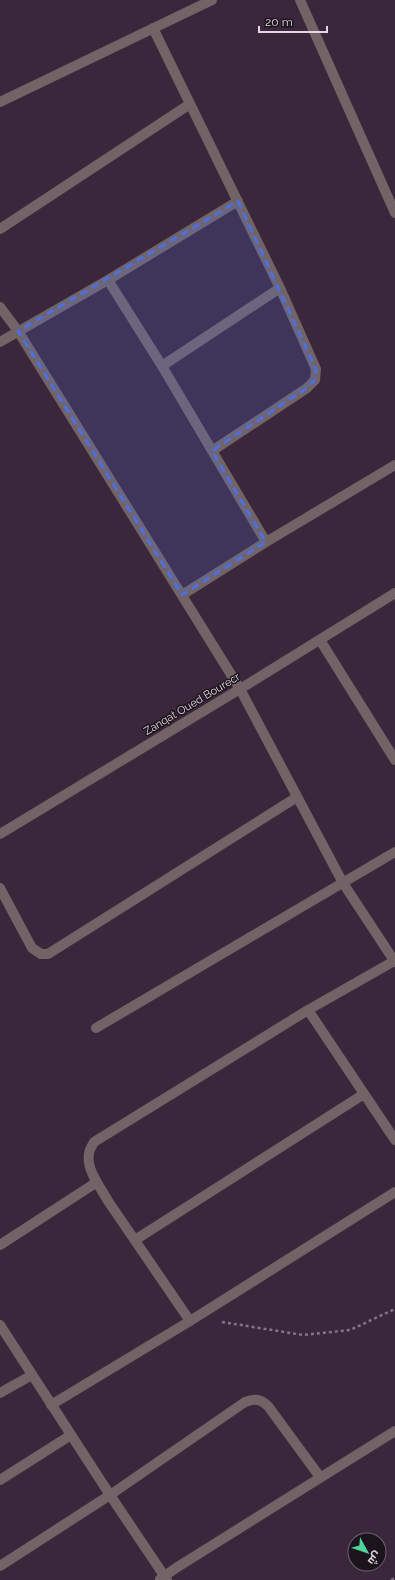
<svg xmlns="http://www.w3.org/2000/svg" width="395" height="1580" font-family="Raleway,Cairo,sans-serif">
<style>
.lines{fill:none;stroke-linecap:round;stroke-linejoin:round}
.path{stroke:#857485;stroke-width:2.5;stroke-dasharray:3 3;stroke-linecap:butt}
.street{stroke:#726366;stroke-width:10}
.marked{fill:#4f70db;fill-opacity:0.2;stroke:#4f70db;stroke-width:3;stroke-dasharray:8 5;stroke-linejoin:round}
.labels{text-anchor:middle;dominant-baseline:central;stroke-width:3;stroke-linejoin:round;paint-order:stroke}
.street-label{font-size:11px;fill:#e4d7e3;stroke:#1c141c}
</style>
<rect width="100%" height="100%" fill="#3b273b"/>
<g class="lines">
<path class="path" d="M222 1322 303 1335 350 1330 395 1309
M391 1580 395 1578"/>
<path class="street" d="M300 0 395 213
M153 28 280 288 316 369 315 380 307 388 212 451
M0 102 212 0
M0 229 190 104
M108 280 162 366 266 542
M0 307 18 331 240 689 343 883 395 962
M0 342 108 280 238 201
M162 366 280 288
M182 595 266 542 395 465
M320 640 395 760
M0 834 240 689 395 593
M0 888 32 948 41 954H48L297 797
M308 1010 395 1140
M96 1028 395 852
M135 1240 364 1094
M0 1245 97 1182
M190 1321 108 1201C101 1188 86 1170 89 1154 89 1150 92 1146 94 1142L308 1010 394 961
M0 1325 110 1495 167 1580
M0 1393 32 1375
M51 1405 190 1321 395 1192
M0 1480 71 1435
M0 1566 110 1495 245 1402C255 1398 260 1399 268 1406L320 1477
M160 1579 176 1568 395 1431"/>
</g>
<path class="marked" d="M238 201 316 369 315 380 307 388 212 451 266 542 182 595 18 331Z"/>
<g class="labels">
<g class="street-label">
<text transform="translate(192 704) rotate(-31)">Zanqat Oued Bourecr</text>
</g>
</g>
<g transform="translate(367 1552) rotate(130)"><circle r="19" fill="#1c141c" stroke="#6c626c"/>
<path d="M0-3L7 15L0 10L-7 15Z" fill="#4ed399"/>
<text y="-6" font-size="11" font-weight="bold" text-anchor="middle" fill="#e4d7e3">ش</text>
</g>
<path d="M259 26v6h68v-6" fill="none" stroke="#e4d7e3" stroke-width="2"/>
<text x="265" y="26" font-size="12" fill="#e4d7e3" stroke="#1c141c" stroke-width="3" paint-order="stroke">20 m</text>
</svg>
